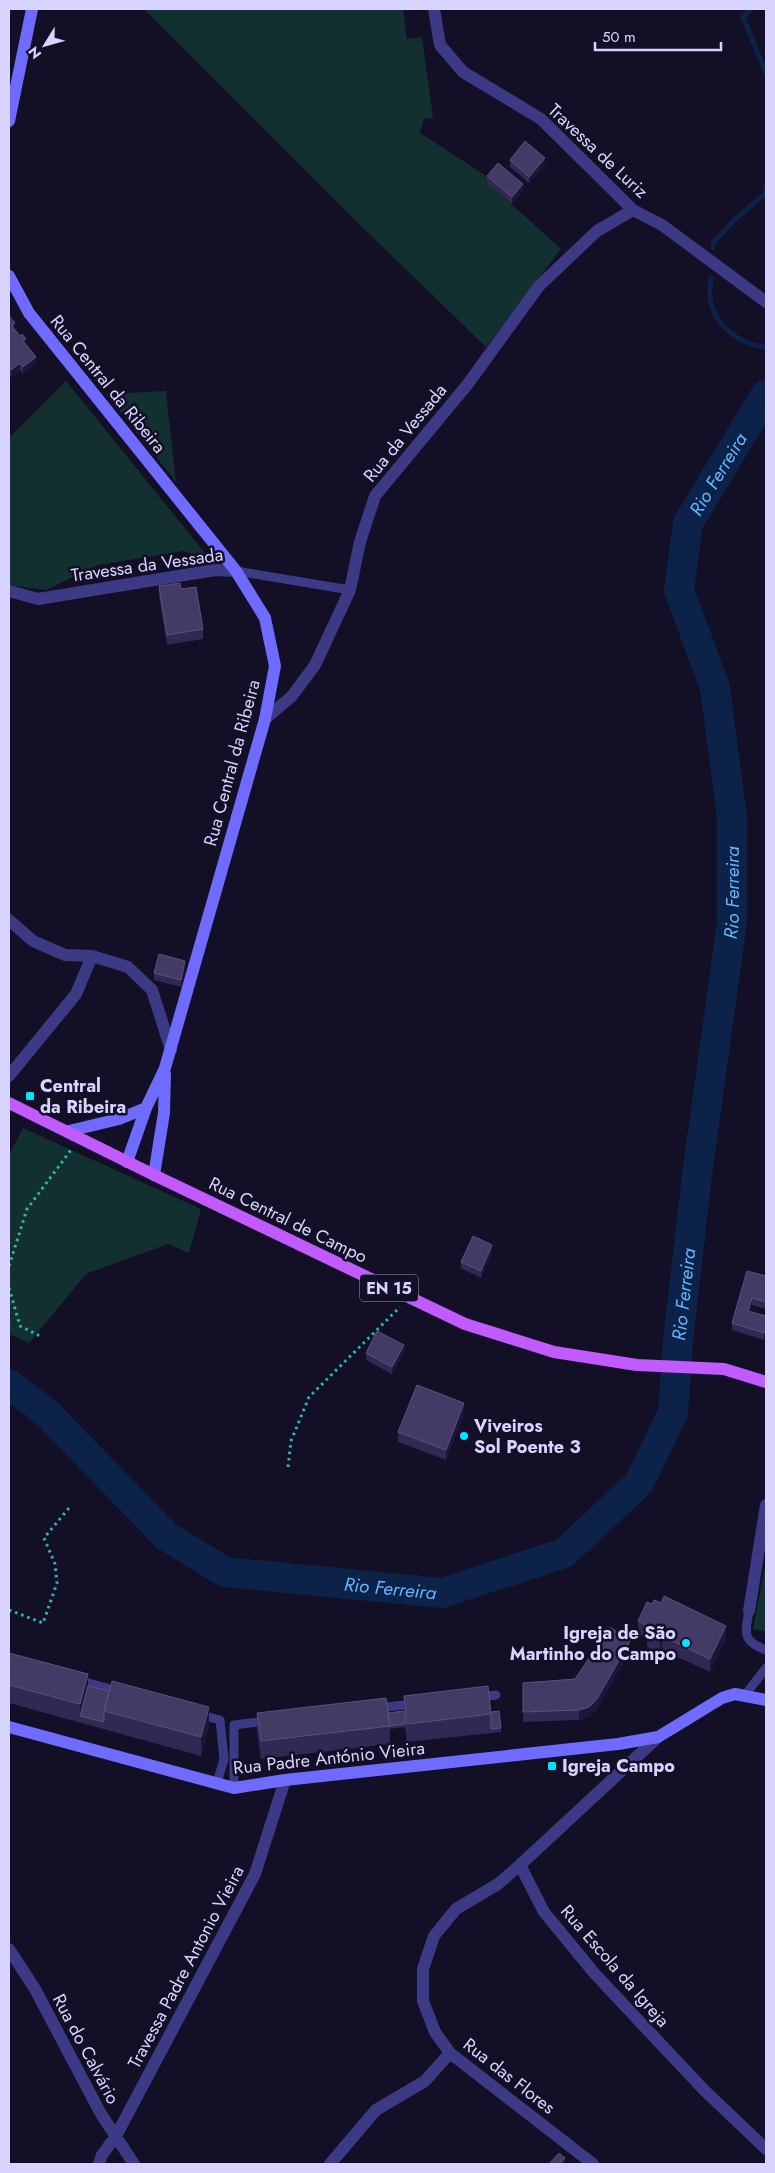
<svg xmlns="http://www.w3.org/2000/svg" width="775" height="2173" font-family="Jost,sans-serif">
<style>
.green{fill:#12302f}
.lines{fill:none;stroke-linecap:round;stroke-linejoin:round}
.stream{stroke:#0c2248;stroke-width:5}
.river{stroke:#0c2248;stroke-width:30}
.path{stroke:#2fb8b0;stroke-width:3;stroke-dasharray:2.5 4;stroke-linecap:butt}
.lane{stroke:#3d3a85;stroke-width:9}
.street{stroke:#3d3a85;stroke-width:12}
.secondary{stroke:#6f6bff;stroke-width:12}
.primary{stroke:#c25bff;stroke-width:12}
.wall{fill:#312854}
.shaded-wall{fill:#1d163a}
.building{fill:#433a66;stroke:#5a527e}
.poi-dot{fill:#00e5ff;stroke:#130f26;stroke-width:2}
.labels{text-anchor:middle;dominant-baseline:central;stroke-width:5;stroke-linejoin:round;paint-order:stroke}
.shield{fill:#130f26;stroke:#9e99be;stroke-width:1}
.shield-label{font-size:16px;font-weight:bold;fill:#d9d4ff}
.street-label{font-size:18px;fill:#d9d4ff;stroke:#130f26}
.poi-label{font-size:18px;font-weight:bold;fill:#d9d4ff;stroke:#130f26;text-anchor:start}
.water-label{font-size:19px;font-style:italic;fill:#62b6ff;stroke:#130f26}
</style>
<rect width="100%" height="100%" fill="#130f26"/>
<path class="green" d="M144 9H403L407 39 422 37 433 118 424 119 420 133 491 179 488 183 561 249 486 347 358 223Z
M66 381 213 563 184 551 98 565 46 590 9 585V438Z
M166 391 176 482 106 394Z
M23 1128 201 1209 189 1253 168 1244 86 1274 29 1343 9 1334V1155Z
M766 1562V1632L753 1629Z"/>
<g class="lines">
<path class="stream" d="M751 9 743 17 766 73
M713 247 714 242 734 220 765 194 766 186
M711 278C711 284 709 292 710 298 714 325 740 345 766 347"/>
<path class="river" id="s1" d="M9 1384 48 1414 166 1536 225 1572 442 1593 564 1553 639 1483 673 1413 678 1341 697 1175 732 922V817L715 688 679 590 688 523 766 394"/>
<path class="path" d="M9 1266 27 1209 71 1150
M9 1288 20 1326 40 1336
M288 1467 291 1441 309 1397 400 1307
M9 1610 43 1623 57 1583 55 1564 44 1538 69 1508"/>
<path class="lane" d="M236 571 350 590
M749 1611C745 1633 742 1641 766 1650
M78 1680 121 1692
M745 1695 766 1668
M479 1697 496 1695
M377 1708 414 1704
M198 1714 220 1720 224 1759 217 1783
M234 1788V1725L267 1721"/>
<path class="street" d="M434 9 440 45 463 72 541 119 633 210 662 225 766 302
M9 591 38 599 215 570 236 571
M265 719 292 696 315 665 350 590 360 542 375 496 467 385 539 286 597 231 633 210
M9 920 33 941 65 955 92 956 128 967 152 990 171 1050
M9 1076 76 994 92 956
M749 1611 766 1505
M520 1865 544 1912 595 1974 704 2090 766 2149
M9 1949 35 1989 101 2114 134 2164
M99 2164 102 2155 116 2136 255 1874 285 1780
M330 2164 376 2110 425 2081 450 2053
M593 2164 450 2053 435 2032 423 2001V1969L434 1936 456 1909 498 1884 520 1865 658 1737"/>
<path class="secondary" d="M9 121 32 9
M9 276 29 313 236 571 265 618 275 666 265 719 165 1068 146 1108 127 1162
M69 1131 119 1119 146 1108
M154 1175 164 1113 165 1074
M9 1727 234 1788 285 1780 618 1744 658 1737 722 1698 735 1694 766 1700"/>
<path class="primary" d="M9 1103 154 1175 465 1324 554 1352 637 1365 724 1369 766 1382"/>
</g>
<path class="wall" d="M510 160 545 164 529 183 510 167Z
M487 176 523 191 512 204 487 183Z
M9 316 15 330 26 345 36 364 23 374 20 370 11 377 9 374Z
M159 586 181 589 203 629V639L167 645 159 596Z
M185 968 181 987 154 980V973Z
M492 1252 481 1278 461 1268V1262Z
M766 1276V1309L752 1305 750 1312 766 1316V1333L764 1340 732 1330V1323Z
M404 1352 392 1374 366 1360V1353Z
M464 1413 446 1460 398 1442V1432Z
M638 1621 726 1639 710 1672 662 1650 660 1653 647 1647V1638L638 1634Z
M630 1651 597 1709 589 1717 579 1720 523 1722V1683L575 1679Z
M9 1653 88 1686 209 1726 201 1756 9 1703Z
M404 1696 491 1712 501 1728V1732L407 1742 405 1727 390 1729V1744L261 1759 257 1731V1713H388L404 1711Z"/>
<path class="shaded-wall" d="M545 158V164L529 183V177Z
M523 184V191L512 204V197Z
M36 357V364L23 374V367Z
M20 363V370L11 377V370Z
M185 961V968L181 987V980Z
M492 1245V1252L481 1278V1271Z
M752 1298V1305L748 1318V1311Z
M766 1327V1333L764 1340V1333Z
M404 1345V1352L392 1374V1367Z
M464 1403V1413L446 1460V1450Z
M726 1626V1639L710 1672V1659Z
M662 1636V1650L660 1653V1640Z
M630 1641V1651L597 1709 589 1717 579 1720V1710Z
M88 1674V1693L80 1716V1704Z
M209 1707V1726L201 1756V1737Z
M565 2158V2162L563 2164H560Z"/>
<path class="building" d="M525 141 545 158 529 177 510 160Z
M498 163 523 184 512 197 487 176Z
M9 316 15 323 12 326 20 336 22 334 26 339 23 341 36 357 23 367 20 363 11 370 9 367Z
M180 583 181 589 196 587 203 629 167 635 159 586Z
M159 954 185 961 181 980 154 973Z
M473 1236 492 1245 481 1271 461 1262Z
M747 1271 766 1276V1302L752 1298 748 1311 766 1316V1327L764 1333 732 1323Z
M377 1331 404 1345 392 1367 366 1353Z
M417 1385 464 1403 446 1450 398 1432Z
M664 1596 726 1626 710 1659 662 1636 660 1640 647 1634 650 1627 638 1621 647 1602 652 1604 654 1600 661 1603Z
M610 1627 630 1641 597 1699 589 1707 579 1710 523 1712V1683L575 1679Z
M9 1653 88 1674 80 1704 9 1685Z
M112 1681 209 1707 201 1737 104 1711Z
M88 1686 109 1691 104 1711V1722L80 1716Z
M488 1686 491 1714 407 1724 404 1696Z
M386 1698 390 1726 261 1741 257 1713Z
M404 1711 405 1724 390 1726 388 1713Z
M499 1711 501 1728 491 1729V1712Z
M559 2153 565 2158 560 2164H549Z"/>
<g class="poi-dot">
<rect x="25" y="1091" width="10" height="10" rx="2.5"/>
<circle cx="464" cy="1436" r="5"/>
<circle cx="686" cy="1643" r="5"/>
<rect x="547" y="1761" width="10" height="10" rx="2.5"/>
</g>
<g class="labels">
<rect class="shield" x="360" y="1274.5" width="58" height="27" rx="4"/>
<g class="shield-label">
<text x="389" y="1288">EN 15</text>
</g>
<g class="street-label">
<text transform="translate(598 151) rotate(43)">Travessa de Luriz</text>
<text transform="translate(108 384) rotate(51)">Rua Central da Ribeira</text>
<text transform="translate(405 433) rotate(-51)">Rua da Vessada</text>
<text transform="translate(147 565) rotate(-8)">Travessa da Vessada</text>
<text transform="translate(232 763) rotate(-75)">Rua Central da Ribeira</text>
<text transform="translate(288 1220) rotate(26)">Rua Central de Campo</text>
<text transform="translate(329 1758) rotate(-6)">Rua Padre António Vieira</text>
<text transform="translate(615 1966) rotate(49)">Rua Escola da Igreja</text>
<text transform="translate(186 1967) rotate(-62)">Travessa Padre Antonio Vieira</text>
<text transform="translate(86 2049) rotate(62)">Rua do Calvário</text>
<text transform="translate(509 2076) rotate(38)">Rua das Flores</text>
</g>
<g class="poi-label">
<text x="40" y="1086">Central<tspan x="40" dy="21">da Ribeira</tspan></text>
<text x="474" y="1426">Viveiros<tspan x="474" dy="21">Sol Poente 3</tspan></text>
<text x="676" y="1633" text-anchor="end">Igreja de São<tspan x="676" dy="21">Martinho do Campo</tspan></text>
<text x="562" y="1766">Igreja Campo</text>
</g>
<g class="water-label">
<text stroke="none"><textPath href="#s1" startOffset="1774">Rio Ferreira</textPath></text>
<text stroke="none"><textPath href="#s1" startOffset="1339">Rio Ferreira</textPath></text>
<text stroke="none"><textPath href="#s1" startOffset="934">Rio Ferreira</textPath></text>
<text stroke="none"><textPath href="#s1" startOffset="454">Rio Ferreira</textPath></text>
</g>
</g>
<rect width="775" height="2173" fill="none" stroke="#d9d4ff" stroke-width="20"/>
<g transform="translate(45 45) rotate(233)" stroke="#130f26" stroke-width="4" paint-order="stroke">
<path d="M0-4L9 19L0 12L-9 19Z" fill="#d9d4ff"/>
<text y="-8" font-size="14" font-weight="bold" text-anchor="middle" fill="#d9d4ff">N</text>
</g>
<path d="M595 42v8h126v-8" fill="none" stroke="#d9d4ff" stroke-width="2.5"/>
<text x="602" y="42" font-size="15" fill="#d9d4ff" stroke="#130f26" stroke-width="4" paint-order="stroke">50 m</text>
</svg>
